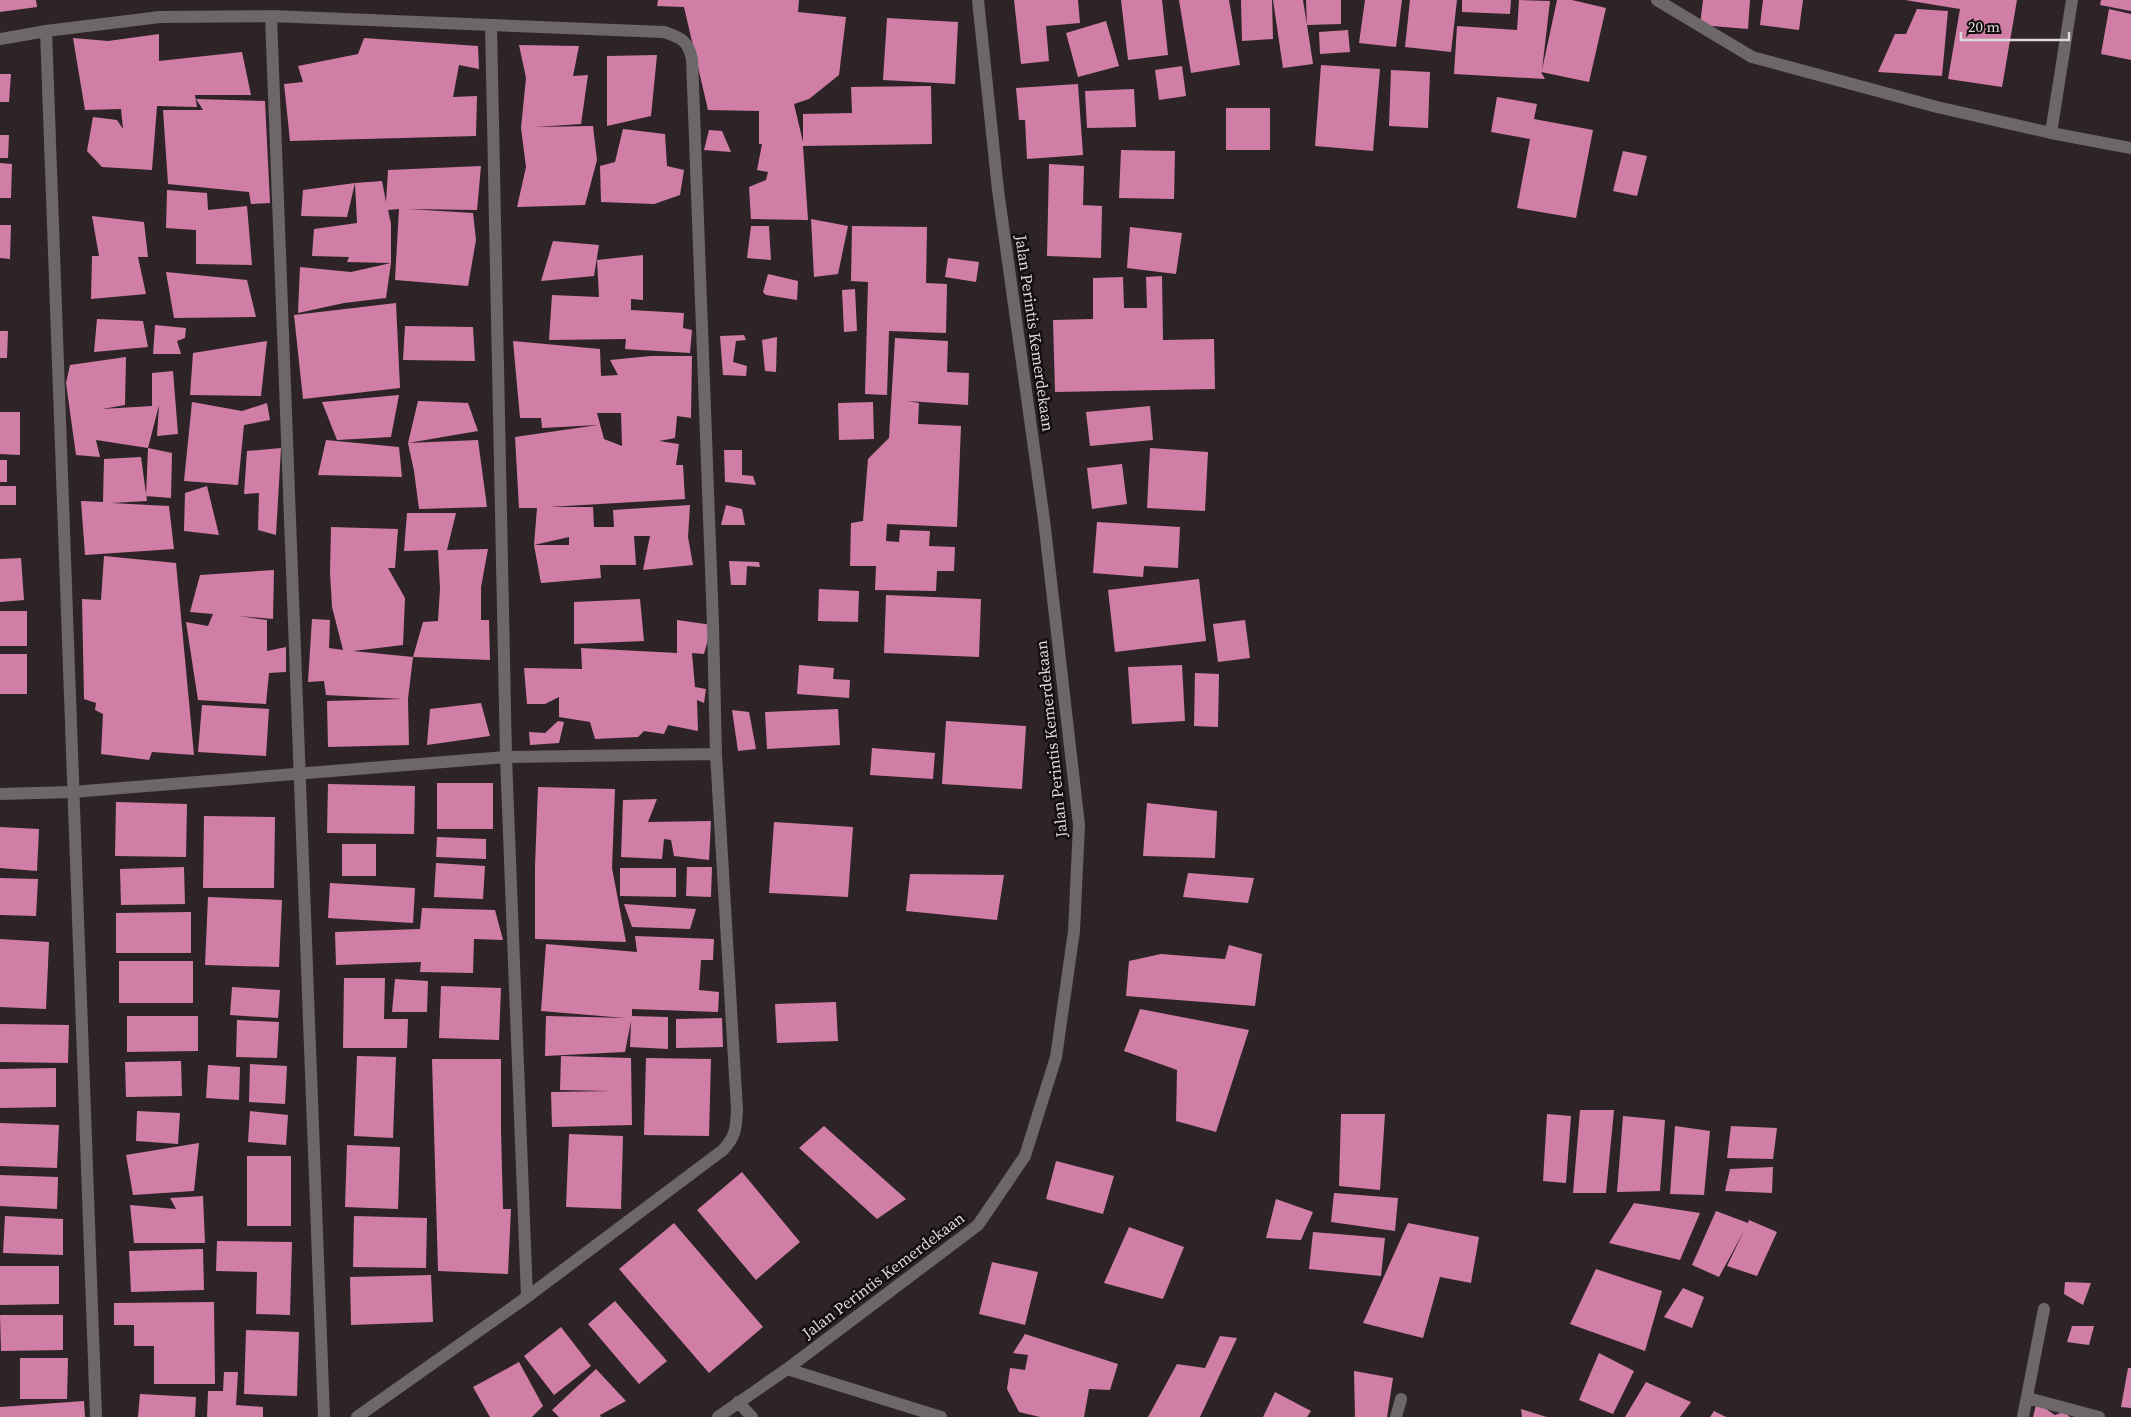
<svg xmlns="http://www.w3.org/2000/svg" width="2131" height="1417" font-family="'Source Serif 4',serif">
<style>
.building{fill:#d17ea6;fill-rule:evenodd}
.lines{fill:none;stroke-linecap:round;stroke-linejoin:round}
.minor{stroke:#6c6769;stroke-width:12}
.labels{text-anchor:middle;dominant-baseline:central;stroke-width:5;stroke-linejoin:round;paint-order:stroke}
.street-label{font-size:16px;fill:#ded7da;stroke:#130e10}
</style>
<rect width="100%" height="100%" fill="#2e2428"/>
<path class="building" d="M0 0H36L37 7 0 12Z
M658 0H799L798 12 846 17 839 75 809 99 794 104 803 142V114L852 113 851 87 931 86 932 144 803 146 808 220 751 219 749 187 766 180 768 172 757 170 762 144H759V111L708 110 684 7 657 6Z
M1014 0H1078L1080 23 1046 26 1049 61 1021 64Z
M1121 0H1162L1168 55 1128 60Z
M1179 0H1229L1240 65 1191 73Z
M1241 0H1272L1273 39 1242 41Z
M1273 0H1303L1307 25 1306 0H1341V24L1307 25 1313 64 1283 68Z
M1365 0H1402L1396 47 1359 43Z
M1410 0H1457L1451 52 1405 47Z
M1462 0H1511L1510 14 1462 12Z
M1519 0 1550 1 1542 70 1557 0H1572L1606 8 1589 82 1541 72 1545 79 1454 74 1457 26 1517 30Z
M1703 0H1750L1748 29 1700 25Z
M1763 0H1803L1799 30 1760 25Z
M1905 0H2017L2002 87 1948 79 1960 9Z
M2101 0H2131V11L2100 5Z
M1917 9 1948 11 1942 76 1878 72 1895 34H1906Z
M2109 9 2131 14V60L2101 54Z
M887 18 958 22 955 84 883 80Z
M1106 21 1119 66 1078 77 1066 33Z
M1348 30 1350 52 1320 54 1319 32Z
M159 34V61L242 52 251 95H195L197 107 157 106 152 170 102 167 87 151 93 117 117 120 123 129 121 109 85 110 73 38 108 41Z
M364 38 478 46 479 69 459 65 453 97 477 96 476 136 290 141 284 84 303 82 298 66 358 54Z
M519 45 579 46 573 76 588 75 581 124 535 127 593 126 597 160 585 205 517 207 526 167 521 128 526 78Z
M657 55 651 116 607 126V56Z
M1321 65 1380 69 1373 151 1315 146Z
M1182 66 1186 96 1159 100 1155 70Z
M1391 70 1430 72 1428 128 1389 126Z
M0 74H11L9 102H0Z
M1078 84 1083 155 1027 159 1025 120H1019L1016 88Z
M1134 89 1136 127 1087 128 1085 91Z
M1497 97 1537 104 1534 119 1593 130 1576 218 1517 208 1530 139 1491 132Z
M196 99 265 101 270 203 251 204 249 192 168 184 163 110H203Z
M1226 108H1270V150H1226Z
M623 129 665 134 667 166 684 170 680 195 654 204 601 202 600 166 615 162Z
M709 130 722 131 731 152 704 150Z
M0 135H9L8 158H0Z
M1121 150 1175 151 1174 199 1119 198Z
M1623 151 1647 156 1637 196 1613 191Z
M0 163 12 164 11 198H0Z
M1049 164 1084 166 1083 205 1102 206 1101 258 1047 256Z
M481 166 477 210 408 209 473 213 476 240 468 286 395 280 399 209 388 210 391 224V263L347 262 349 257 312 256 314 229 357 223 355 183 347 217 301 216 303 190 355 183 382 181 386 202 388 170Z
M167 190 207 193 208 210 247 206 252 265 196 264V230L166 228Z
M92 216 144 222 148 257H138L146 294 91 299 92 256H99Z
M811 219 848 226 838 274 814 277Z
M0 225H11L10 259 0 258Z
M751 226H769L771 260 747 258Z
M852 226 927 227 926 283 947 284 946 333 889 331 887 395 865 394 868 282 851 281Z
M1130 227 1182 233 1176 274 1127 268Z
M553 241 599 245 594 276 541 281Z
M643 255V300L631 299V310L684 313 683 328 692 330 690 353 625 349 626 339 549 340 552 295 599 297 597 260Z
M948 258 979 262 976 282 945 277Z
M391 263 386 298 344 303 298 313 300 267 351 272Z
M166 272 247 280 256 317 174 318Z
M768 274 798 281 797 300 766 295 763 292Z
M1162 276 1163 340 1214 339 1215 389 1055 392 1053 320 1093 319V278L1123 277 1124 308H1147L1146 277Z
M855 289 857 331 844 332 842 290Z
M396 303 400 388 303 399 294 315Z
M97 319 143 321 148 347 94 352Z
M155 325 186 328 185 338 177 341 181 354H153Z
M405 326 473 327 475 361 403 360Z
M0 331H8L7 358H0Z
M744 335 746 340 736 341 733 362 747 366 746 376 723 375 720 336Z
M777 337 776 372 765 371 762 340Z
M895 338 948 341 947 372 969 373 968 405 907 401 919 403 918 424 961 426 957 527 887 524 886 541 899 542 900 530 930 531 929 546 955 547 954 571H937L936 591 875 590 876 566H850L851 523 863 521 868 459 889 438Z
M267 341 261 396 190 395 193 353Z
M513 341 600 349 601 376 618 375 610 360 651 356H692L691 418 677 416 675 438 659 441 679 444 676 465H683L685 499 549 507H593L594 527H614L613 510 690 505 688 537 693 565 643 570 650 536H634L636 565H600L601 578 541 583 534 545H569V537L534 545 537 508H519L515 437 598 425 542 428 541 418H520ZM597 413H621L622 446 604 439Z
M126 357 125 405 102 409 152 406V373L173 371 178 434 157 436 159 405 148 448 96 440 100 457 76 455 66 383 70 365Z
M399 395 391 437 337 440 322 402Z
M418 401 468 403 478 431 408 443 478 440 487 507 419 509 414 471 408 443Z
M192 402 242 411 267 403 270 420 244 425 238 485 184 481Z
M873 402 874 439 839 440 838 403Z
M1150 406 1153 440 1090 446 1086 412Z
M0 412H20V455L0 454Z
M326 440 399 447 402 477 318 475Z
M148 448 172 453 171 498 146 496Z
M281 448 276 535 258 530 259 493 244 494 247 451Z
M1150 448 1208 452 1205 511 1147 508Z
M724 450H742V475L753 476 756 485 725 482Z
M141 457 147 501 111 503 169 506 174 549 85 555 81 501 103 502 104 459Z
M0 460H7V482H0Z
M1122 464 1127 504 1092 509 1087 468Z
M0 486H16V505H0Z
M207 486 219 535 184 531 185 493Z
M726 505 742 509 745 525H721Z
M407 513H456L447 550 488 549 481 587V620H489L490 660 413 657 408 699 409 745 328 747 327 701 403 699 326 695 324 681 308 682 312 619 330 620 329 648 343 650 332 607 330 572 331 527 398 529 395 568H388L405 598 403 645 353 651 413 657 423 622 438 621 440 589 438 550 404 551Z
M1097 522 1180 527 1178 568 1144 566 1143 577 1093 573Z
M104 556 176 563 194 755 152 752 149 760 101 754 103 714 95 710 96 703 84 699 82 599 101 600Z
M21 558 24 600 0 602V559Z
M729 561 759 562 760 567 747 566 746 585H731Z
M274 570 273 619 239 616 267 620V651L286 647V672L269 673 266 704 198 700 186 622 208 626 213 614 190 612 200 575Z
M1199 579 1206 641 1115 652 1108 590Z
M819 589 859 591 858 622 818 621Z
M886 595 981 599 979 657 884 653Z
M640 599 644 641 574 644V602Z
M0 611H27V646H0Z
M677 620 712 625 704 654 692 653 695 687 706 689 704 703 697 700 698 731 668 725 664 734 644 731 638 737 595 739 590 722 559 717V697L545 704H527L524 668 582 669 581 648 677 653Z
M1245 620 1250 658 1218 662 1213 624Z
M0 654H27V694H0Z
M799 665 834 668 833 679 850 680 849 698 797 694Z
M1182 665 1185 721 1132 724 1128 667Z
M1195 673 1219 674 1218 727 1194 726Z
M481 703 490 736 427 745 430 709Z
M202 705 269 709 266 756 198 752Z
M838 709 840 745 767 749 765 712Z
M732 710 749 712 756 749 738 751Z
M558 721 564 722 559 743 530 745 529 732 545 733Z
M946 721 1026 726 1022 789 942 784Z
M872 748 935 753 933 779 870 775Z
M437 783H493V829H437Z
M328 784 415 786 414 834 327 833Z
M538 787 615 789 612 868 626 942 535 939V866Z
M657 799 648 822 711 821 709 860 674 856 671 840 664 839 662 859 621 857 623 800Z
M116 802 187 804 186 857 115 856Z
M1147 803 1217 811 1215 858 1143 856Z
M204 816 275 817 274 888H203Z
M774 822 853 827 848 897 769 893Z
M0 827 39 829 37 871 0 868Z
M437 837 486 839V859L436 857Z
M342 844H376V876H342Z
M436 863 485 866 483 899 434 897Z
M184 867 185 904 121 905 120 869Z
M687 867H712L711 897 686 896Z
M620 868H676V897L620 896Z
M1188 873 1254 878 1248 903 1183 897Z
M910 874 1004 875 997 920 906 911Z
M0 878 38 879 36 916 0 915Z
M330 883 415 888 413 923 328 918Z
M208 897 282 900 279 967 205 965Z
M624 904 696 909 690 929 632 927Z
M422 908 495 910 503 940 474 939 473 973 420 972 421 962 336 965 335 932 420 929Z
M191 912V953H116V913Z
M635 936 714 939 713 960H701L699 990 719 992 718 1012 632 1009V1016L668 1017V1049L630 1047 631 1021 625 1052 545 1056 546 1016 625 1018 541 1011 546 944 637 952Z
M0 939 49 942 46 1009 0 1007Z
M1229 945 1262 954 1255 1006 1126 996 1129 961 1161 954 1225 959Z
M119 961H193V1003H119Z
M344 978H385L384 1019H408L407 1048H343Z
M395 979 428 981 427 1012H392Z
M441 986 501 988 499 1040 439 1038Z
M232 987 280 990 278 1018 230 1015Z
M836 1002 838 1041 777 1043 775 1004Z
M1140 1009 1249 1030 1216 1132 1176 1121 1177 1070 1124 1051Z
M127 1016H198V1051L127 1052Z
M722 1018 723 1047 676 1048V1019Z
M237 1020 279 1022 277 1058 236 1057Z
M0 1024 69 1025 68 1063 0 1062Z
M357 1056 396 1057 393 1138 354 1136Z
M561 1056 631 1058 632 1125 552 1127 551 1092 612 1091 560 1090Z
M646 1058 711 1059 709 1136 644 1135Z
M432 1059H501V1132L503 1209H511L508 1274 438 1271Z
M181 1061 182 1096 126 1097 125 1062Z
M250 1064 287 1066 285 1104 249 1102Z
M208 1065 240 1067 239 1100 206 1098Z
M56 1068V1107L0 1108V1069Z
M1580 1110H1614L1606 1193H1573Z
M137 1111 180 1113 178 1144 136 1141Z
M250 1111 288 1115 286 1145 248 1142Z
M1341 1114H1385L1380 1190 1339 1186Z
M1547 1114 1571 1116 1566 1183 1543 1181Z
M1623 1116 1665 1120 1660 1191 1617 1192Z
M0 1123 59 1125 57 1168 0 1166Z
M824 1126 906 1199 877 1219 799 1148Z
M1675 1126 1710 1131 1704 1195 1670 1194Z
M1731 1126 1777 1128 1773 1159 1727 1158Z
M569 1134 623 1136 621 1209 566 1207Z
M199 1143 194 1191 133 1195 126 1155Z
M347 1145 400 1147 398 1209 345 1207Z
M247 1156H291V1226H247Z
M1056 1161 1114 1176 1103 1214 1046 1199Z
M1773 1167 1772 1193 1725 1191 1730 1169Z
M742 1172 800 1242 756 1280 697 1210Z
M0 1175 58 1177 57 1209 0 1206Z
M1334 1193 1398 1198 1395 1231 1331 1222Z
M203 1196 205 1243H134L130 1205 176 1209 170 1198Z
M1276 1199 1313 1212 1301 1240 1266 1238Z
M1634 1203 1700 1213 1680 1260 1609 1243Z
M1716 1211 1748 1223 1749 1220 1777 1232 1757 1276 1727 1266 1744 1231 1719 1277 1692 1265Z
M5 1216 63 1219V1255L3 1253Z
M354 1216 427 1218 426 1268 353 1267Z
M674 1223 763 1327 709 1373 619 1269Z
M1408 1223 1479 1237 1471 1283 1440 1277 1423 1338 1363 1323Z
M1129 1227 1184 1247 1163 1299 1104 1283Z
M1313 1232 1385 1238 1381 1276 1309 1269Z
M217 1241 292 1242 290 1315 256 1314 257 1272 216 1271Z
M203 1249 204 1290 131 1292 129 1251Z
M992 1262 1038 1272 1025 1325 979 1314Z
M0 1266H59V1304L0 1305Z
M1596 1269 1662 1291 1645 1351 1570 1324Z
M431 1275 433 1322 351 1325 350 1277Z
M2065 1282 2091 1283 2083 1305 2064 1294Z
M1683 1288 1704 1297 1692 1328 1664 1317Z
M615 1301 667 1361 639 1384 588 1324Z
M214 1302 215 1384H154V1346H134V1325H114V1303Z
M0 1315H63V1350L1 1351Z
M2072 1326H2094L2089 1345 2067 1342Z
M561 1327 591 1366 554 1395 524 1356Z
M246 1330 299 1332 297 1396 244 1394Z
M1025 1334 1118 1364 1110 1390 1089 1389 1084 1417H1040L1019 1412 1007 1389 1010 1368 1025 1370 1028 1355 1013 1353Z
M1220 1336 1237 1338 1200 1417H1148L1177 1364 1205 1368Z
M1599 1353 1634 1371 1613 1414 1579 1400Z
M20 1358H68L67 1399H20Z
M519 1362 543 1406 532 1417H490L473 1387Z
M2128 1368H2131V1408L2121 1407Z
M596 1369 626 1401 600 1415 601 1417H559L552 1410Z
M1354 1371 1393 1378 1387 1417H1355Z
M224 1372H238L236 1405 263 1407V1417H207L208 1391H223Z
M1646 1382 1691 1402 1680 1417H1625Z
M1275 1392 1311 1411 1307 1417H1263Z
M140 1394 196 1397 195 1417H138Z
M84 1401 85 1417H0V1407Z
M2036 1405 2043 1407 2055 1415 2064 1412 2070 1417H2033Z
M1521 1409 1547 1417H1522Z
M1714 1411 1726 1417H1710Z"/>
<g class="lines">
<path class="minor" d="M1657 0 1752 57 1937 107 2051 133 2072 0
M271 16 324 1417
M491 25 506 757 527 1297
M46 31 96 1417
M0 39 46 31 160 17 271 16 664 32C682 38 688 41 692 59L713 625 716 754 737 1110C736 1128 736 1136 723 1150L527 1297 357 1417
M2051 133 2131 148
M0 794 72 792 506 757 716 754
M787 1369 941 1417
M2027 1398 2099 1417
M738 1402 752 1417
M718 1417 787 1369 978 1225 1025 1156 1056 1057 1074 931 1079 825 1044 520 998 190 978 0
M1396 1417 1401 1399
M2023 1417 2044 1309"/>
</g>
<g class="labels">
<g class="street-label">
<text transform="translate(1035 333) rotate(82)">Jalan Perintis Kemerdekaan</text>
<text transform="translate(1051 739) rotate(-96)">Jalan Perintis Kemerdekaan</text>
<text transform="translate(883 1275) rotate(-37)">Jalan Perintis Kemerdekaan</text>
</g>
</g>
<path d="M1961 32v8h108v-8" fill="none" stroke="#ded7da" stroke-width="2.5"/>
<text x="1968" y="32" font-size="15" fill="#ded7da" stroke="#130e10" stroke-width="4" paint-order="stroke">20 m</text>
</svg>
